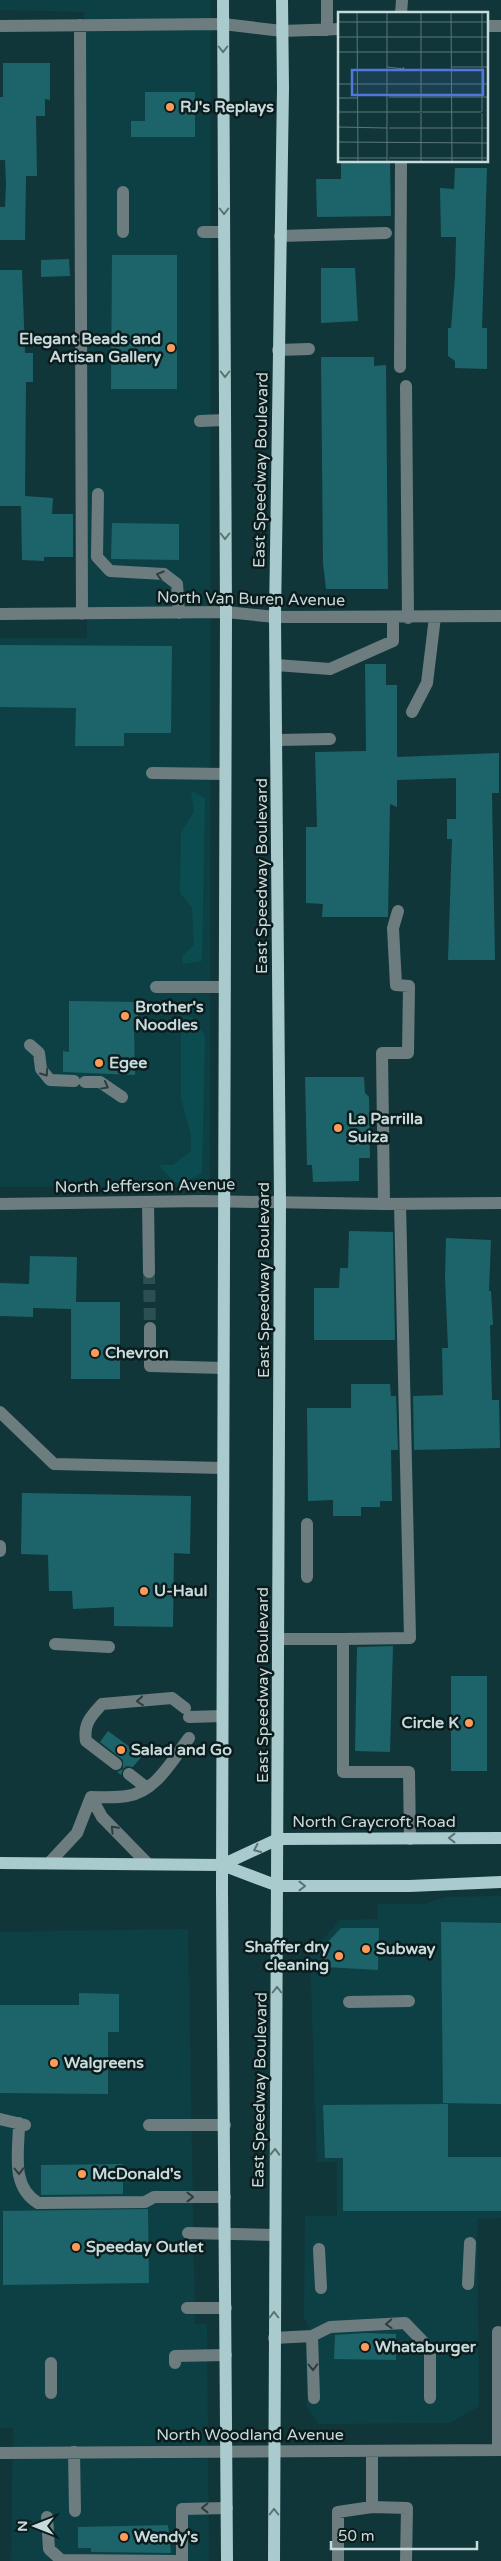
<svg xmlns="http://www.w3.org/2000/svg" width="501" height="2561" font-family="'Varela Round',sans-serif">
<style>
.built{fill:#0d4044}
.green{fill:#0b4c51}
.building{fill:#1c6469}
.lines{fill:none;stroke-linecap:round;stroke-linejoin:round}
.minor-tunnel{stroke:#2c4f51;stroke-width:12;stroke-dasharray:12 6;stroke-linecap:butt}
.minor{stroke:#6d7d7f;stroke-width:12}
.major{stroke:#aacbcd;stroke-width:12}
.oneway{stroke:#5b7374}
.oneway2{stroke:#2e3d3f}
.poi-dot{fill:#fe9b59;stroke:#0c1b1c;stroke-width:2}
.labels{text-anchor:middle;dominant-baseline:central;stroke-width:5;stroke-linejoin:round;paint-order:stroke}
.poi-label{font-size:16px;font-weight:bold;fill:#c8dbdc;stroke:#0c1b1c;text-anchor:start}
.street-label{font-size:16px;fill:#c8dbdc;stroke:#0c1b1c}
.inset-road{fill:none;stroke:#5a787a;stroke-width:1}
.view{fill:#5078d9;fill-opacity:0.15;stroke:#5078d9;stroke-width:2.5}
.inset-edge{fill:none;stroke:#c8dbdc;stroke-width:2.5}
</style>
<rect width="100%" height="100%" fill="#113639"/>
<path class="built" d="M0 0H211L210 1187H0V638H87L84 12 0 10Z
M501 1896V2218L477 2219 479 2406 450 2423 318 2424 307 2407 306 2345 309 2327 304 2318 305 2216H337V2162H317L310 1954 340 1920 377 1919 378 1904H424L447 1897Z
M188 1929 195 2324H207L209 2561H11L13 2428H0V1932Z"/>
<path class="green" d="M191 791 205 798 202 961 183 964 182 956 194 945 192 908 180 893 181 832 194 812Z
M181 1016 192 1017 205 1036 202 1173 185 1183 174 1182 159 1165H173L191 1151V1136L181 1098Z"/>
<path class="building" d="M3 63H50V100L45 99V116H36L37 176H26L25 240H0V207H5L6 184 5 160H0V97H3Z
M145 92H195V137H131V121H145Z
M341 161H390L391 216 317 217 316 179H341Z
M455 168H487L482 328H487V369L455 368V361L448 356V328H451L455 277 456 237H441L440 188 454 189Z
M112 255H177V389H111Z
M69 259 70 276 41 277V260Z
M321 268H355L358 321 321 323Z
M0 270H22L25 353H33V382H26L25 496 53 498 52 514H73V557H44V561L22 560 21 506H0Z
M321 357H374V366L386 365 388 589H326L323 563Z
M112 523 179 524V560L111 559Z
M0 645 172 646 171 733H124V746H75L76 708 0 707Z
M365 664H386V685H397V757L499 753V793H492L495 960H448L452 839H447V819H456V778L397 780V807L390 804 388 917H322L323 904 306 903V827H317L315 752 366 751Z
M69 1001 138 1002V1031H134L135 1075 63 1072V1051L69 1052Z
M305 1077H364L365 1093 369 1097 370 1158H359V1181L313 1182 312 1165H307Z
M349 1231 393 1232 395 1340H314V1288H339L340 1268H348Z
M446 1238 491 1240 489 1291H491L493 1325H490L492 1400H499L500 1448 414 1450 413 1396 443 1395 442 1348H448L445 1278Z
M30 1256 77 1257 76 1302H120V1379H71V1309L33 1308V1317L0 1316V1283L29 1284Z
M351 1384H390L391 1396H396L398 1450H391L392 1501H380V1507H361V1516H333V1500L308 1501 307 1408H351Z
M22 1493 191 1496 190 1554 174 1553 173 1627 114 1626V1607L73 1609 72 1591H49L48 1555 21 1554Z
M393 1646 390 1752 355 1751 357 1647Z
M451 1676H487V1771H451Z
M108 1731 142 1756 133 1767 126 1766 123 1769 121 1775 117 1772 123 1769V1760L100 1742Z
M441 1922 501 1923V2104L443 2103Z
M341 1928H379L378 1970 325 1967V1945Z
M79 1993 119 1994V2032H108V2094L0 2093V2005H79Z
M448 2104V2157H501V2211H343V2158H325L323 2105Z
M123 2164V2194L41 2195V2165Z
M148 2209 149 2283 3 2285V2211Z
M365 2333 396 2334V2360L334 2359 335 2335Z
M168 2525 171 2553 91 2552V2548H78V2527Z"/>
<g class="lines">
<path class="minor-tunnel" d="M149 1272 150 1328"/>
<path class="minor" d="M401 14 402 0
M80 25 82 614
M0 26 223 24 282 31 340 29
M487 26H501
M327 30V0
M123 192V232
M203 232H224
M280 236 386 233
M278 350 309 349
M400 367 401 161
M406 386 408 618
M200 421 225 420
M98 494 97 557 110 571 164 574 177 584 179 613
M0 614 226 612 275 617 501 616
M276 665 330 669 393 641V618
M412 712 427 683 435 617
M278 740 330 739
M152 773 225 774
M156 987H224
M30 1045 39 1053 41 1069 50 1080 74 1081
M85 1082H100L122 1097
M148 1202 149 1272
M0 1204 202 1201 384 1204 501 1203
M384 1204 382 1053H408L409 986 396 985 393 928 398 911
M150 1328V1366L223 1368
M0 1412 54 1464 223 1468
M307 1524V1577
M0 1546V1551
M279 1639H343V1772H409L410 1839
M343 1639 410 1638 400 1204
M55 1644 109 1647
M189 1717 222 1716
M116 1764 86 1741C83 1724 91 1716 102 1704L172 1698 185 1708
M129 1774 147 1788
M91 1797C103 1797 116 1798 127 1796 156 1792 173 1759 189 1738
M49 1863 77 1833 91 1797 102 1817 148 1864
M349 2002 409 2001
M0 2119 25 2125
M19 2123C19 2151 10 2186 38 2203L145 2202 154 2197H225
M149 2125H225
M188 2233 274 2235
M319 2249 321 2288
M468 2284 470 2243
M187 2308H226
M312 2336 314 2398
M274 2338 312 2336 330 2327 405 2323 430 2349V2398
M175 2363V2356L226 2355
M51 2393V2363
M498 2450V2332
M372 2451V2507
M74 2452 75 2511
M0 2453 501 2450
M47 2517 49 2549 61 2560 177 2561
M182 2561V2509L227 2508
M338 2561V2512L372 2507 407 2508 406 2561"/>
<path class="major" d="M223 0 226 612 222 1890 227 2561
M0 1863 222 1865 278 1886H410L501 1882
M222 1865 278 1839 501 1838
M274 2561 280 1201 275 617 283 88 282 0"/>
</g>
<defs><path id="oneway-chevron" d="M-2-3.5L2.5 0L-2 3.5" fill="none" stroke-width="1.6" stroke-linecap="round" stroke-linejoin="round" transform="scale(1.25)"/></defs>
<g class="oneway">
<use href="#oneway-chevron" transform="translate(223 49) rotate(90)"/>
<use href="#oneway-chevron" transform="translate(224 211) rotate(90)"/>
<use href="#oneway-chevron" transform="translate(225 374) rotate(90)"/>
<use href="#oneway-chevron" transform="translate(225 536) rotate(90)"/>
<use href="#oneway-chevron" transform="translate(452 1838) rotate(180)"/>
<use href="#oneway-chevron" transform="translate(257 1849) rotate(155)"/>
<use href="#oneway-chevron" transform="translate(302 1886)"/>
<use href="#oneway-chevron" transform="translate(277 1990) rotate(-90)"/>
<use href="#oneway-chevron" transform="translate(275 2152) rotate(-89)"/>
<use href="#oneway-chevron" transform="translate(274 2315) rotate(-90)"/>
<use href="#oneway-chevron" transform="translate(274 2512) rotate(-90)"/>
</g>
<g class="oneway2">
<use href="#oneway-chevron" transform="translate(160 575) rotate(-163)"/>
<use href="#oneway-chevron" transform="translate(45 1073) rotate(55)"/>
<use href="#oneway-chevron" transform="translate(105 1086) rotate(29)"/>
<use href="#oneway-chevron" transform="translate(140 1701) rotate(175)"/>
<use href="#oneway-chevron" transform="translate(114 1829) rotate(-134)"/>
<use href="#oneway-chevron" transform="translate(19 2171) rotate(89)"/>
<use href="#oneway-chevron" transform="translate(190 2197)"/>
<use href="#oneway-chevron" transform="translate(389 2324) rotate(177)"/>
<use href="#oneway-chevron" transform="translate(313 2367) rotate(89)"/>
<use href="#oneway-chevron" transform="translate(205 2508) rotate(179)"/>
</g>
<g class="poi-dot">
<circle cx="170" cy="107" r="5"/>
<circle cx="171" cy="348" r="5"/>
<circle cx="125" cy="1016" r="5"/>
<circle cx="99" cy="1063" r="5"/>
<circle cx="338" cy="1128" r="5"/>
<circle cx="95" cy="1353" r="5"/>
<circle cx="144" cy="1591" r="5"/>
<circle cx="469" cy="1723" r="5"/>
<circle cx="121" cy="1750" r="5"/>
<circle cx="366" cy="1949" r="5"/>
<circle cx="339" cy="1956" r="5"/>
<circle cx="54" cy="2063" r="5"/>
<circle cx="82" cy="2174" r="5"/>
<circle cx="76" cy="2247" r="5"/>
<circle cx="365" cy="2347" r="5"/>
<circle cx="124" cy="2537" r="5"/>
</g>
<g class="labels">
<g class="poi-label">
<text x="180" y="107">RJ's Replays</text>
<text x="161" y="339" text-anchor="end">Elegant Beads and<tspan x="161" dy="18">Artisan Gallery</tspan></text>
<text x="135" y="1007">Brother's<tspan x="135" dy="18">Noodles</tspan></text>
<text x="109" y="1063">Egee</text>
<text x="348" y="1119">La Parrilla<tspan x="348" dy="18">Suiza</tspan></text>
<text x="105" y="1353">Chevron</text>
<text x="154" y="1591">U-Haul</text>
<text x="459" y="1723" text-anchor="end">Circle K</text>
<text x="131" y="1750">Salad and Go</text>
<text x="329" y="1947" text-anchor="end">Shaffer dry<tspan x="329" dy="18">cleaning</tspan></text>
<text x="376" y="1949">Subway</text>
<text x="64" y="2063">Walgreens</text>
<text x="92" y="2174">McDonald's</text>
<text x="86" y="2247">Speeday Outlet</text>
<text x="375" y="2347">Whataburger</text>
<text x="134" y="2537">Wendy's</text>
</g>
<g class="street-label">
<text transform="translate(261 470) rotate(-89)">East Speedway Boulevard</text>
<text transform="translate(251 599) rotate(1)">North Van Buren Avenue</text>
<text transform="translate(262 876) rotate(-90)">East Speedway Boulevard</text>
<text transform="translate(145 1186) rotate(-1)">North Jefferson Avenue</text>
<text transform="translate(264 1280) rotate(-90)">East Speedway Boulevard</text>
<text transform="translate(263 1685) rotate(-90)">East Speedway Boulevard</text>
<text x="374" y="1822">North Craycroft Road</text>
<text transform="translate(260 2090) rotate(-89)">East Speedway Boulevard</text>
<text x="250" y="2435">North Woodland Avenue</text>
</g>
</g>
<g transform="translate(338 12)">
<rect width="150" height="150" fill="#113639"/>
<path class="inset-road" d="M19 0 20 150M83 0V100M113 0 114 150M144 0V100M0 10H150M0 25H150M0 40H150M49 55 66 57 65 55M113 55H150M0 72H150M51 85H150M0 86H19M0 100H83M84 100H143M83 101V150M144 101V150M0 115 49 116M51 116H150M0 130 150 131M0 146H49M51 146H150M49 150V0"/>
<path class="view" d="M14 58H145V83H14Z"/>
<rect width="150" height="150" class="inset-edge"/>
</g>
<g transform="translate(35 2526) rotate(270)" stroke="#0c1b1c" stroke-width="4" paint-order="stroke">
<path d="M0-4L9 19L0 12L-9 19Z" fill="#c8dbdc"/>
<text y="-8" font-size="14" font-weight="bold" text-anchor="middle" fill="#c8dbdc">N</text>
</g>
<path d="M331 2541v8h146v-8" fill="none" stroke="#c8dbdc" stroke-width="2.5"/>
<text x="338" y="2541" font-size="15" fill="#c8dbdc" stroke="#0c1b1c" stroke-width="4" paint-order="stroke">50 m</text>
</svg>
